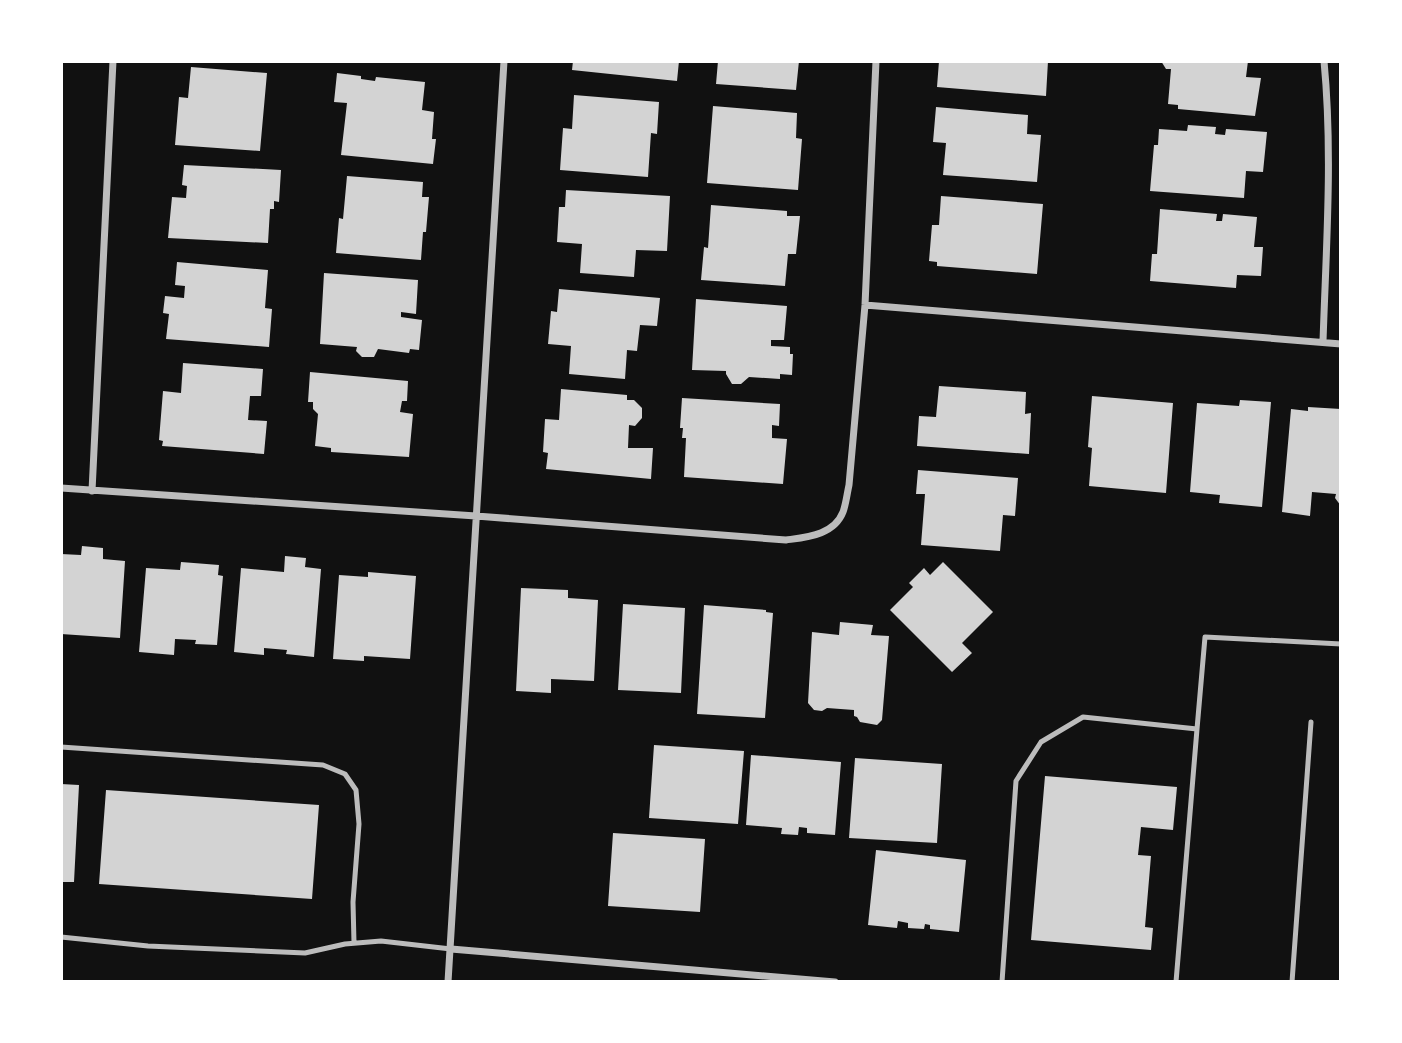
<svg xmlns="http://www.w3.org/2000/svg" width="1402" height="1043" font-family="'Fira Sans',sans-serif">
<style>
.building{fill:#d3d3d3}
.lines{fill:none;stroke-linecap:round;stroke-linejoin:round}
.service{stroke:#bcbcbc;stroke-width:5}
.minor{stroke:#bcbcbc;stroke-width:7}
</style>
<rect width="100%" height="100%" fill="#111"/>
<path class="building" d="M573 61H679L677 81 572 70Z
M718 61H799L796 90 716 84Z
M939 61H1048L1046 96 937 87Z
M1161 61H1248L1246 77 1261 78 1255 116 1178 109V105L1168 104 1171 69H1166Z
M191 67 267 73 260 151 175 145 179 97 188 98Z
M337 73 361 76V79L375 81 376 77 425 82 422 110 434 112 432 139H436L433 164 341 155 347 103 334 102Z
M574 95 659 102 657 134 651 133 648 177 560 170 563 128 572 129Z
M713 106 797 113 796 138 802 139 798 190 707 183Z
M936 107 1028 115 1027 134 1041 135 1037 182 943 175 946 143 933 142Z
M1188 125 1216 127 1215 134 1225 135 1226 129 1267 132 1263 172 1246 171 1244 198 1150 191 1154 145H1158L1159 129 1187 131Z
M184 165 281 170 279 202 274 201V209H270L268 243 168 238 172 197 186 198 187 186 182 185Z
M347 176 423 182 422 197H429L426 232H423L421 260 336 253 339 218 343 219Z
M566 190 670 196 667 251 636 250 634 277 580 273 582 244 557 242 559 207H565Z
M941 196 1043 204 1037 274 937 266V262L929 261 932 225H939Z
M711 205 787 211V216H800L796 254H788L785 286 701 280 704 247 708 248Z
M1160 209 1217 214 1216 221H1222L1223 214 1257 217 1254 247H1263L1261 276 1237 275 1236 288 1150 281 1152 254H1157Z
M177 262 268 270 265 308 272 309 269 347 166 339 169 314 163 313 165 296 184 298 185 286 175 285Z
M324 273 418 280 416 314 401 312V317L422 320 419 350 410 349 409 353 378 349 374 357H362L356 351 357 347 320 344Z
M559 289 660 298 657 326 640 325 637 351 627 350 625 379 569 374 571 346 548 344 551 311 557 312Z
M696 299 787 306 784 340H771V346L790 347V354H793L792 375 780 374V379L749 377 741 384H732L726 374V371L692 370Z
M183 363 263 369 261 396H250L248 420 267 421 264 454 162 446 163 441 159 440 163 391 181 393Z
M310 372 408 381 407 401H402L400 412 413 414 409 457 331 452V448L315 446 318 414 313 409V402H308Z
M939 386 1026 392 1025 414 1031 413 1029 454 917 446 919 416 936 417Z
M561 389 627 395V400H634L642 408V418L635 426 629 425 628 448H653L651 479 546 469 548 453 543 452 545 419 559 420Z
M1092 396 1173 403 1166 493 1089 486 1092 448 1088 447Z
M682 398 780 404 779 426 772 425V438L787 439 783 484 684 477 686 438H682L683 428H680Z
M1240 400 1271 402 1262 507 1219 503 1220 495 1190 492 1197 403 1239 406Z
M1308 407 1341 409V506L1335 498 1336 494 1312 492 1310 516 1282 512 1291 409 1308 411Z
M918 470 1018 478 1015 516 1003 515 1000 551 921 545 925 494H916Z
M82 546 103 548V559L125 561 120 638 61 634V554L81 555Z
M285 556 306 558 305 567 321 569 314 657 286 654 287 650 264 648V655L234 652 241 568 284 572Z
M181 562 219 565 218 575 223 576 217 645 195 644 196 640 175 639 174 655 139 652 146 568 180 570Z
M943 562 993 612 962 643 972 653 952 672 890 610 913 587 909 583 924 568 930 575Z
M368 572 416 576 410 659 364 656V661L333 659 339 575 368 577Z
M521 588 568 590V598L598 600 594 681 551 679V693L516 691Z
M623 604 685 608 681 693 618 690Z
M704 605 766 610V612L773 613 765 718 697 714Z
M840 622 873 625 871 635 889 636 882 720 877 725 860 722 857 717 854 716V710L827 708 822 711 814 710 808 703 812 632 839 635Z
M654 745 744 751 738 824 649 818Z
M751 755 841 762 835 835 807 833V828L799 827 798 835 781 834 782 828 746 825Z
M855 758 942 764 937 843 849 838Z
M1045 776 1177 787 1173 830 1141 827 1138 855 1151 856 1145 927 1153 928 1151 950 1031 940Z
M61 784 79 785 74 882H61Z
M106 790 319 805 312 899 99 884Z
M613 833 705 839 700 912 608 906Z
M876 850 966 860 959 932 930 929V925L925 924 924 929 908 928V923L898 921 897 928 868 925Z"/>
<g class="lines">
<path class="service" d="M61 747 323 765 345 774 356 790 359 824 353 902 354 943
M61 937 148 946 305 953 345 944 381 941 451 949
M1002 982 1016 781 1041 742 1083 717 1197 729 1205 637 1341 644
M1176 982 1197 729
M1292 982 1311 722"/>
<path class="minor" d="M865 305 1341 344
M1323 342C1326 248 1333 155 1324 61
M61 488 476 516 786 540C807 537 834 535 843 512 846 504 847 494 849 485L865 305 876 61
M92 491 113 61
M451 949 835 982
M448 982 504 61"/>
</g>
<rect width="1402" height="1043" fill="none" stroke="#ffffff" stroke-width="126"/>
</svg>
